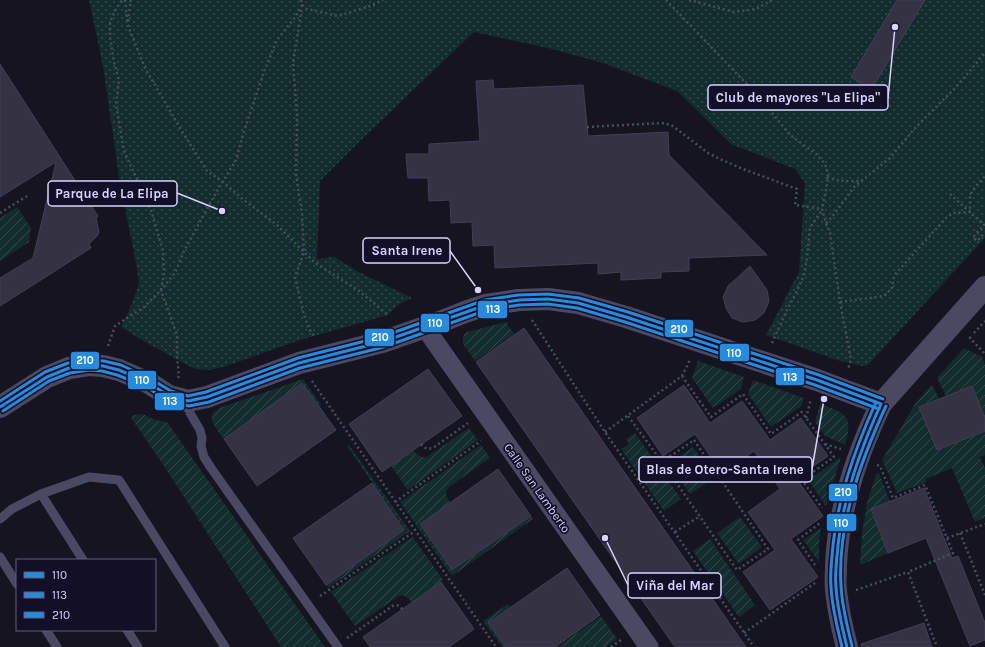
<svg xmlns="http://www.w3.org/2000/svg" width="985" height="647" font-family="Karla,sans-serif">
<style>
.park{fill:url(#park-dots)}
.garden{fill:url(#garden-furrows)}
.building{fill:#343243;stroke:#433f54}
.lines{fill:none;stroke-linecap:round;stroke-linejoin:round}
.path{stroke:#44505f;stroke-width:2.5;stroke-dasharray:2 3;stroke-linecap:butt}
.service{stroke:#4a4962;stroke-width:9}
.minor{stroke:#4a4962;stroke-width:19}
.tertiary{stroke:#4a4962;stroke-width:22}
.bus-1-casing{stroke:#130f26;stroke-width:6}
.bus-2-casing{stroke:#130f26;stroke-width:6}
.bus-3-casing{stroke:#130f26;stroke-width:6}
.bus-1{stroke:#268bdd;stroke-width:3}
.bus-2{stroke:#268bdd;stroke-width:3}
.bus-3{stroke:#268bdd;stroke-width:3}
.labels{text-anchor:middle;dominant-baseline:central;stroke-width:3.5;stroke-linejoin:round;paint-order:stroke}
.street-label{font-size:12px;fill:#d9d4ff;stroke:#130f26}
.leader{fill:none;stroke:#d9d4ff;stroke-width:1.5}
.callout-dot{fill:#d9d4ff;stroke:#130f26;stroke-width:1.5}
.callout{fill:#130f26;stroke:#d9d4ff;stroke-width:1.5}
.callout-label{font-size:13px;text-anchor:middle;font-weight:bold;fill:#d9d4ff}
.line-badge{stroke:#130f26;stroke-width:1.5}
.badge-label{font-size:11px;text-anchor:middle;font-weight:bold;fill:#fff}
</style>
<defs>
<pattern id="park-dots" width="8" height="8" patternUnits="userSpaceOnUse"><rect width="8" height="8" fill="#132c2d"/><path d="M2 2h.1M6 6h.1" fill="none" stroke="#354a4c" stroke-width="1.8" stroke-linecap="round"/></pattern>
<pattern id="garden-furrows" width="10" height="10" patternUnits="userSpaceOnUse"><rect width="10" height="10" fill="#132c2d"/><path d="M-1 1l2-2M0 10L10 0M9 11l2-2" fill="none" stroke="#354a4c"/></pattern>
</defs>
<rect width="100%" height="100%" fill="#161421"/>
<path class="park" d="M89 0H985V238L868 365 862 366 840 361 766 335 799 272 805 183 795 169 731 144 677 91 603 63 548 48 474 32 361 140 320 181 317 259 334 257 357 271 412 298 398 305 388 315 297 341 223 367 210 370 196 369 187 365 142 340 121 327 128 313 139 284 137 268 120 183 103 66Z"/>
<path class="garden" d="M17 207 31 228 29 242 0 261V218Z
M506 322 514 334 475 361 463 344C462 339 463 335 467 332Z
M964 348 982 357 985 365V418L972 386 946 396 937 378Z
M698 361 744 377 741 389 713 408 692 378Z
M303 379 321 405 319 407 302 383 224 439C220 434 210 422 212 416 213 412 216 411 219 408Z
M753 380 804 398 801 406 771 427 748 394Z
M931 385 934 388 939 399 919 407 937 450 985 431V455L980 457 985 468V517L975 522 952 468 926 479 927 482 897 493 882 460 915 404Z
M820 404C845 413 854 415 845 445L825 436 815 422Z
M143 414C151 419 158 421 167 422L325 647H281L162 463 131 418 134 415Z
M469 428 478 440 408 490 391 466 413 450C417 455 421 458 427 457Z
M635 433 681 499 664 511 621 449 629 444 626 439Z
M349 445 410 531 328 588 326 585 405 530 347 446Z
M481 445 490 458 449 487C444 493 446 496 450 503L419 524 452 571 531 516 533 519 452 576 400 502Z
M693 447 714 478 690 494 669 464Z
M841 457 826 506 808 480Z
M879 473 890 502 871 510 888 553 860 565 862 533 867 503 876 474Z
M740 517 762 547 739 564 717 533Z
M821 528 819 542V562L803 540Z
M413 537 443 580 412 603C408 598 405 594 399 596L355 626 331 592Z
M710 539 755 605 739 617 693 551Z
M508 604 510 607 487 623 504 647H502L483 621Z
M601 616 617 639 606 647H557Z"/>
<path class="building" d="M897 0H925L871 90 851 77Z
M0 64 98 216 96 218 99 232 97 236 89 244 91 248 0 306V278L33 258 56 162 0 197Z
M493 80 494 89 583 85 588 136 668 132 669 155 767 255 689 258V271L661 272V278L621 280V272L598 274V263L495 268 494 245 473 246 472 222 451 223 450 200 429 201 428 178H408L406 154H429V144L480 141 476 81Z
M750 266 767 290 769 301 764 313 755 320 743 322 732 318 726 308 723 297 728 286Z
M524 328 551 367 746 647H675L476 362Z
M428 369 462 416 382 472 349 424Z
M302 383 336 430 257 486 224 439Z
M684 385 710 423 742 401 770 440 801 418 828 456 796 478 823 516 791 539 818 577 770 610 743 572 775 550 748 512 780 489 754 451 722 473 695 434 663 456 637 418Z
M972 386 985 418V431L937 450 919 407Z
M498 469 531 516 452 570 420 524Z
M372 483 404 530 326 585 293 538Z
M924 488 952 558 958 556 985 623V640L970 646 926 538 888 553 871 509Z
M567 568 600 615 555 647H505L488 623Z
M441 582 474 629 449 647H370L363 637Z
M924 623 932 647H862L861 644Z"/>
<g class="lines">
<path class="path" d="M125 0 128 26 145 68 183 133 207 171 223 182 245 201 276 224 314 262 359 291 388 315
M301 0 302 5 300 20 293 62 297 116 296 174 302 214 304 252 295 277 304 315 309 329 315 337
M666 0 741 78 765 104 790 135 816 154 825 164 828 173 827 185 822 209 826 223 830 233 840 302 851 359 848 370
M689 0 734 12 756 9 772 0
M302 5 307 9 338 16 370 6 383 0
M128 21 131 0
M587 127 662 123 671 125 678 130 708 153 722 160 743 169 797 189 795 205 822 209
M827 177C839 182 849 181 861 181
M950 194 984 225
M0 213 27 196
M826 223 831 218 838 209 854 187 890 158 916 127 956 87 985 53
M985 224 973 237 977 241 985 232
M840 302 884 296 892 288 894 276 898 271 947 217 953 213 970 212V195L976 186 985 176
M532 320 605 432 754 647
M974 333 985 321
M971 337 970 338 984 353 985 355
M772 343 787 310 796 293 804 275 807 258 810 228 822 210
M108 346 115 326 144 307 161 290 164 274 163 251 151 210 124 151 116 104 119 80 114 62 110 37V22L115 11 122 0
M682 376 711 417 743 394 771 434 802 412 834 457 802 480 822 508
M178 378 179 376 177 357V335L161 290 175 273 184 251 214 196 236 160 244 131 265 69 277 40 295 17 302 5
M312 381 496 647
M628 416 662 462
M806 418 811 399
M605 432 682 376 690 360
M694 440 768 549 737 570 662 462Z
M421 444C425 449 427 449 433 448L468 423
M825 444 841 449
M877 465 880 466 893 498 925 485 953 553 908 572 937 647
M395 502 481 441
M675 532 700 516
M960 533 985 595
M947 538 985 524
M815 565 798 540 820 523
M856 590 908 572
M320 596 415 531
M744 633 815 583
M347 638 394 605C398 605 400 606 403 610
M611 647 621 640"/>
<path class="service" d="M188 401 190 413 200 430 202 438 201 446 204 457 211 468 338 647
M41 494 83 560
M0 519 12 509 41 494 89 477 119 480 225 647
M0 557 17 584
M46 630 57 647
M127 630 138 647"/>
<path class="minor" d="M425 327 433 339 649 647"/>
<path class="tertiary" d="M0 407 47 377 69 368 89 365 103 366 119 370 149 383 169 396 188 401 207 397 299 363 382 342 440 322 465 312 486 305 519 300 548 299 578 303 626 317 817 380 881 404
M847 647C842 628 838 610 836 590 835 582 836 574 836 566 838 511 857 454 881 404L985 287"/>
<defs>
<path id="bus-1" d="M0 407 47 377 69 368 89 365 103 366 119 370 149 383 169 396 188 401 207 397 299 363 382 342 486 305 519 300 548 299 578 303 626 317 817 380 881 404
M847 647C842 627 837 607 836 587 835 577 836 566 837 556 841 503 859 452 881 404"/>
<path id="bus-2" d="M3 411 49 381 70 373 89 370 102 371 117 375 147 387 167 401 189 406 209 402 300 368 384 347 487 310 519 305 548 304 577 308 625 322 815 385 879 409
M852 646C847 626 842 606 841 586 837 525 861 460 886 406"/>
<path id="bus-3" d="M0 401 45 372 68 363 89 360 104 361 121 365 151 379 171 391 188 396 206 392 298 358 381 337 485 300 518 295 548 294 579 298 628 312 819 375 883 399
M842 647C837 627 832 607 831 587 830 577 831 567 832 556 836 502 854 451 876 402"/>
</defs>
<use href="#bus-1" class="bus-1-casing"/>
<use href="#bus-2" class="bus-2-casing"/>
<use href="#bus-3" class="bus-3-casing"/>
<use href="#bus-1" class="bus-1"/>
<use href="#bus-2" class="bus-2"/>
<use href="#bus-3" class="bus-3"/>
</g>
<g class="labels">
<g class="street-label">
<text transform="translate(537 488) rotate(55)">Calle San Lamberto</text>
</g>
</g>
<path class="leader" d="M895 27L888 98M222 211L177 193M478 290L450 251M824 399L812 469M605 538L628 585"/>
<g class="callout-dot">
<circle cx="895" cy="27" r="4"/>
<circle cx="222" cy="211" r="4"/>
<circle cx="478" cy="290" r="4"/>
<circle cx="824" cy="399" r="4"/>
<circle cx="605" cy="538" r="4"/>
</g>
<g class="callout">
<rect x="708" y="85" width="180" height="25" rx="4"/>
<rect x="48" y="181" width="129" height="25" rx="4"/>
<rect x="363" y="238" width="87" height="25" rx="4"/>
<rect x="639" y="457" width="173" height="25" rx="4"/>
<rect x="628" y="573" width="93" height="25" rx="4"/>
</g>
<g class="callout-label">
<text x="798" y="102">Club de mayores "La Elipa"</text>
<text x="112" y="198">Parque de La Elipa</text>
<text x="407" y="255">Santa Irene</text>
<text x="725" y="474">Blas de Otero-Santa Irene</text>
<text x="675" y="590">Viña del Mar</text>
</g>
<g class="line-badge">
<rect x="477" y="300" width="31" height="19" rx="4" fill="#268bdd"/>
<rect x="420" y="313" width="30" height="20" rx="4" fill="#268bdd"/>
<rect x="664" y="319" width="30" height="19" rx="4" fill="#268bdd"/>
<rect x="364" y="328" width="31" height="19" rx="4" fill="#268bdd"/>
<rect x="719" y="343" width="31" height="19" rx="4" fill="#268bdd"/>
<rect x="70" y="351" width="30" height="19" rx="4" fill="#268bdd"/>
<rect x="775" y="367" width="30" height="19" rx="4" fill="#268bdd"/>
<rect x="127" y="370" width="30" height="20" rx="4" fill="#268bdd"/>
<rect x="154" y="392" width="31" height="19" rx="4" fill="#268bdd"/>
<rect x="828" y="483" width="30" height="19" rx="4" fill="#268bdd"/>
<rect x="826" y="513" width="31" height="19" rx="4" fill="#268bdd"/>
</g>
<g class="badge-label">
<text x="493" y="313">113</text>
<text x="435" y="327">110</text>
<text x="679" y="333">210</text>
<text x="380" y="341">210</text>
<text x="734" y="357">110</text>
<text x="85" y="364">210</text>
<text x="790" y="381">113</text>
<text x="142" y="384">110</text>
<text x="170" y="405">113</text>
<text x="843" y="496">210</text>
<text x="841" y="527">110</text>
</g>
<rect x="16" y="559" width="140" height="72" fill="#130f26" stroke="#625e7d"/>
<rect x="24" y="572" width="20" height="6" fill="#268bdd" stroke="#625e7d"/>
<text x="52" y="579" font-size="12" fill="#d9d4ff">110</text>
<rect x="24" y="592" width="20" height="6" fill="#268bdd" stroke="#625e7d"/>
<text x="52" y="599" font-size="12" fill="#d9d4ff">113</text>
<rect x="24" y="612" width="20" height="6" fill="#268bdd" stroke="#625e7d"/>
<text x="52" y="619" font-size="12" fill="#d9d4ff">210</text>
</svg>
